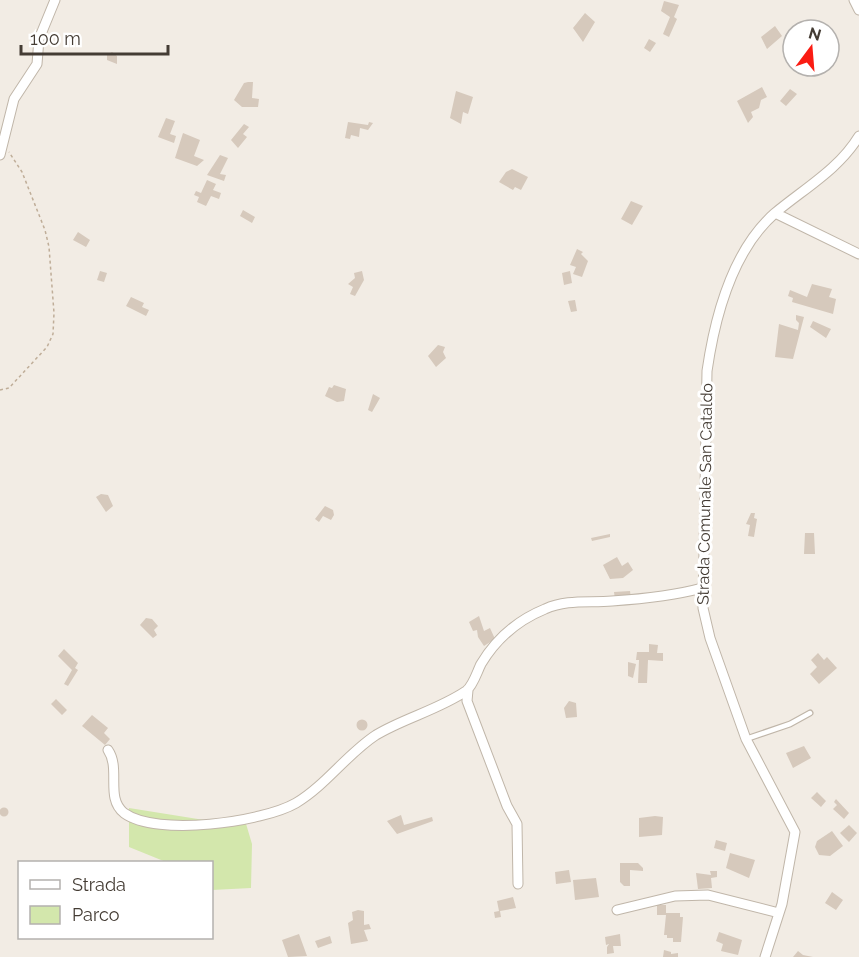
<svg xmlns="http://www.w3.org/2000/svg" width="859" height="957" font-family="Raleway,sans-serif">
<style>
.green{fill:#d3e7ac}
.building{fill:#d6c9bc}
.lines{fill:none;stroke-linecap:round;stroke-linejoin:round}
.lane-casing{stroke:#c0b6a9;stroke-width:7}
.street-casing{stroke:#c0b6a9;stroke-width:11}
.path{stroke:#bfad98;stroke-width:1.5;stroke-dasharray:3 3;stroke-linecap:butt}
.lane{stroke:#fff;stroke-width:4.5}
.street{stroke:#fff;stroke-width:9}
.labels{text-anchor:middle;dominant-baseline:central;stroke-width:6;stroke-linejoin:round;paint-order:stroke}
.street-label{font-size:16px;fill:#443c34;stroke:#fff}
</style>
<rect width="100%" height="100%" fill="#f2ece4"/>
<path class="green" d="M129 808 204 820 244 817 252 844 251 888 212 890V862H166L129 847Z"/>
<path class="building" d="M664 1 679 5 674 17 677 19 669 37 663 34 670 17 661 11Z
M585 13 595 22 583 42 573 28Z
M775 26 782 36 767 49 761 37Z
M649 39 656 43 650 52 644 48Z
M112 52 117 56V64L107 60V55Z
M248 82H253L252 98 259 99 258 107H242L234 100 244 83Z
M762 87 767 97 761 100 759 108 751 112 753 117 748 123 737 101Z
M790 89 797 94 786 106 780 101Z
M456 91 473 97 468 114 463 112 461 124 450 118Z
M166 118 175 121 170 134 176 136 174 143 158 137Z
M348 122 368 125 369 122 373 123 368 130 360 128 359 137 351 135 350 139 345 138Z
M244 124 249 127 243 134 247 137 238 148 231 140Z
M183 133 200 140 194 156 204 160 197 166 175 158Z
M220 155 228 158 220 174 226 175 224 181 207 175Z
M512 169 528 177 521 190 515 187 513 190 499 182 506 172Z
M207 180 216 184 213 190 221 193 219 199 211 196 206 206 197 202 199 197 194 195 196 191 201 193Z
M631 201 643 206 632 225 621 219Z
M243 210 255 217 252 223 240 216Z
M78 232 90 240 86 247 73 240Z
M577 249 583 252 581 254 588 261 582 277 573 274 576 267 570 265Z
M100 271 107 273 104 282 97 280Z
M362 271 364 280 355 296 350 294 353 287 348 284 355 278 354 273Z
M570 271 572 283 564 285 562 273Z
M812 284 832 289 829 297 836 299 833 314 792 302 793 298 788 296 790 290 807 297Z
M131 297 144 303 142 307 149 310 146 316 126 306Z
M575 300 577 311 571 312 568 301Z
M796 315 804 317 793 359 775 357 779 324 798 330 799 323 796 320Z
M813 321 831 329 826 338 810 327Z
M438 345 445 347 443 352 446 358 436 367 428 356Z
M334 385 346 389 344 401 337 402 325 396 329 387 332 388Z
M373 394 380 398 372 412 368 410Z
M101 494 108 495 113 506 106 512 96 497Z
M325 506 333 510 334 515 331 520 323 516 319 522 315 519Z
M751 513H755L754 518 757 519 754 537 748 536 750 525 746 524Z
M805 533H814L815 554H804Z
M610 534V537L592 541 591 538Z
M617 557 622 566 628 562 633 570 623 578 610 579 603 565Z
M630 591 631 598 615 599 614 592Z
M479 616 484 631 490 628 495 639 484 646 478 637 477 630 473 631 469 622Z
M146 618 152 619 158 626 154 630 157 635 153 638 140 625Z
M649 644 658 645 657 653H663V661L648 660 647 683H638L639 660H636L637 652H649Z
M64 649 78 663 75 668 78 670 68 686 64 684 72 670 58 656Z
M818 653 824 660 827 657 837 668 819 684 810 674 817 667 811 660Z
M628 662 636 664 633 678 628 676Z
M56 699 67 710 62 715 51 704Z
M569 701 576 703 577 717 566 718 564 708Z
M92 715 108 728 104 733 110 739 105 745 82 726Z
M356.5 725a5.5 5.5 0 1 1 11 0a5.5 5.5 0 1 1-11 0Z
M804 746 811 758 793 768 786 753Z
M817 792 826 801 821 807 811 798Z
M836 799 849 813 844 819 833 809 837 805 834 802Z
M-0.5 812a4.5 4.5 0 1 1 9 0a4.5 4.5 0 1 1-9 0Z
M401 815 404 825 432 817 433 821 397 834 387 821Z
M655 816 663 817 662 835 639 837V818Z
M849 825 857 833 849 842 840 833Z
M832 831 843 846 830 856 819 855 815 847 817 841Z
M716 840 727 843 725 851 714 848Z
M730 853 755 860 749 878 726 868Z
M620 863H638L643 868V871L630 870V886H624L620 882Z
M569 870 571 882 556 884 555 872Z
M710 871H717V877L711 878 712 888 698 889 696 873 711 875Z
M596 878 599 897 575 900 573 880Z
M832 892 843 900 836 910 825 903Z
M513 897 516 908 500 911 501 917 495 918 494 912 499 911 497 901Z
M657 905H666V913H680V917H683L681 942H673V938H667V935H664L666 915H657Z
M358 910 364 911V925L369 924 371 929 364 930 368 941 351 944 348 923 353 920 352 912Z
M719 932 742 940 738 955 721 951 723 944 716 941Z
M299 934 307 956 288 957 282 940Z
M620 934 621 946H613L614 953 607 954V947L609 944 606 945 605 937Z
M330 936 332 943 318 948 315 941Z
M664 950 671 952V954L678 953V957H663Z
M798 951 803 955 813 957H793Z"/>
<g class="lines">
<defs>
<path id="lane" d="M746 739 790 724 810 713"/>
<path id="street" d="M854 0 859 10
M0 155 14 99 37 64 39 39 55 0
M775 213 859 254
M468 690 467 701 507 806 517 824 518 884
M108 750C121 769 105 798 124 813 157 837 263 822 296 803 326 785 347 754 376 735 404 718 438 710 466 691 473 686 477 672 481 664 496 639 518 620 545 609 567 599 589 603 612 601 642 599 673 596 702 588
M617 910 675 896 708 895 779 913
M765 957 782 904 795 832 746 739 710 638 703 608 707 371C715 316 733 250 775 213 805 188 839 169 859 136"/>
</defs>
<use href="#lane" class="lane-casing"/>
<use href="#street" class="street-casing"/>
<path class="path" d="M0 390 9 388 47 347 53 334 54 313 49 247 45 230 22 172 9 152"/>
<use href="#lane" class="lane"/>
<use href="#street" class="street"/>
</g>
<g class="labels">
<g class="street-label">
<text transform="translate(705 494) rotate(-89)">Strada Comunale San Cataldo</text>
</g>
</g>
<rect x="18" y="861" width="195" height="78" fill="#ffffff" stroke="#b4b1ae" stroke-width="1.5"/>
<rect x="30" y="880" width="30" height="9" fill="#ffffff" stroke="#b4b1ae" stroke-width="1.5"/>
<text x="72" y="891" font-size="18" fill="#443c34">Strada</text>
<rect x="30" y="906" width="30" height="18" fill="#d3e7ac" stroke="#b4b1ae" stroke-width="1.5"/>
<text x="72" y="921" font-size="18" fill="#443c34">Parco</text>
<g transform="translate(811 48) rotate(16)"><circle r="28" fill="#ffffff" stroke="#b4b1ae" stroke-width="1.5"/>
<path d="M0-4.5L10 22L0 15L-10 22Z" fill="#fa1c13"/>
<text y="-9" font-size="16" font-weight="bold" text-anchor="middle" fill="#443c34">N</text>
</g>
<path d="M21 45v9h147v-9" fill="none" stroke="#443c34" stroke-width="3"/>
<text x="30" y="45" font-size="18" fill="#443c34" stroke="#ffffff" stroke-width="4.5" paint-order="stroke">100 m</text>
</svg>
